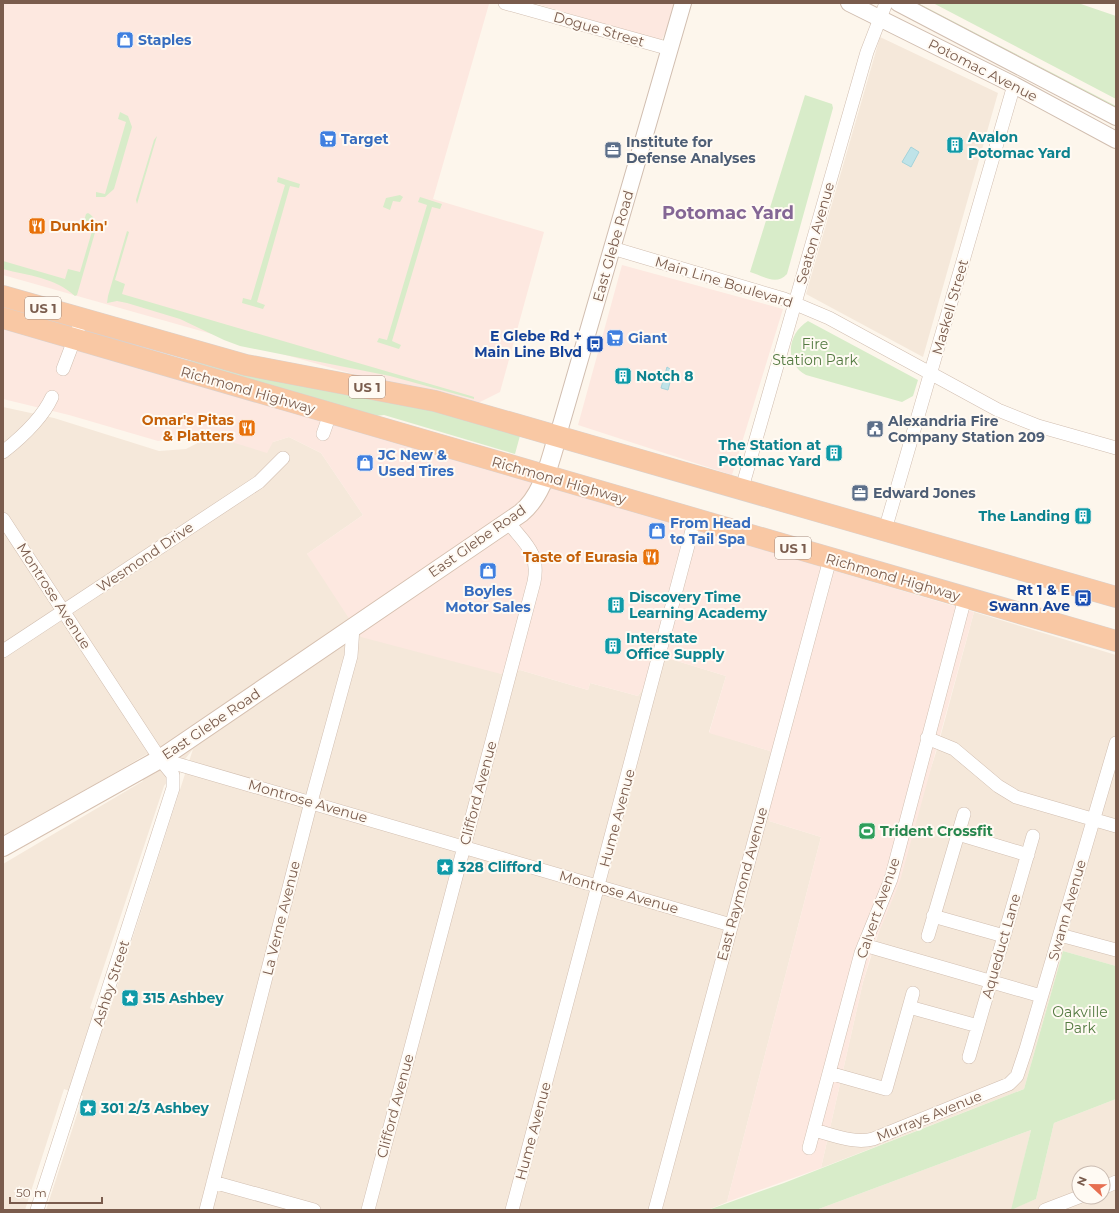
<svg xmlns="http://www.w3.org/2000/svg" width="1119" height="1213" font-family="Montserrat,sans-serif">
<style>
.residential{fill:#f5e8da;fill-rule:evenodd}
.commercial{fill:#fde8e0}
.green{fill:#d8ecc9}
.water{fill:#bfe3e8;stroke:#a5d3da}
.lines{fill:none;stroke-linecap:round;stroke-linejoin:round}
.minor-casing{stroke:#d1beb0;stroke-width:14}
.tertiary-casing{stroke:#d1beb0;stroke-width:18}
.secondary-casing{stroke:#d6c0b0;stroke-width:20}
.trunk-casing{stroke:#dad1cd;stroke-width:22}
.minor{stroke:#fff;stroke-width:13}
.tertiary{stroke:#fff;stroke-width:16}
.secondary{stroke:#fff;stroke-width:18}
.trunk{stroke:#f9c8a4;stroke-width:21}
.labels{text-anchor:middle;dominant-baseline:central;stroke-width:4;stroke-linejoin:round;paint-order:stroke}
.shield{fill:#fffaf3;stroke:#a28b7f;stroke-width:1}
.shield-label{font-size:13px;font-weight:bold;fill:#7a5c4d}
.street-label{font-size:14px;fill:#7a5c4d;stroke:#fffaf3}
.shop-label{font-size:14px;font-weight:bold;fill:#366cbe;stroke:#fffaf3;text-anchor:start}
.culture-label{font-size:14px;font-weight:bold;fill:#0d838f;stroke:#fffaf3;text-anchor:start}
.service-label{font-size:14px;font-weight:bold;fill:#4e5e75;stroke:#fffaf3;text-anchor:start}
.food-label{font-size:14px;font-weight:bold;fill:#c56008;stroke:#fffaf3;text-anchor:end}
.transit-label{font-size:14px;font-weight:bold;fill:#164399;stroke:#fffaf3;text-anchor:end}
.park-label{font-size:14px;fill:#537a41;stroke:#fffaf3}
.leisure-label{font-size:14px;font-weight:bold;fill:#27864d;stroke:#fffaf3;text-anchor:start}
.district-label{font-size:18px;font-weight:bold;fill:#846695;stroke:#fffaf3}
</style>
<rect width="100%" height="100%" fill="#fdf6ec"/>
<path class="residential" d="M880 37 998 93 923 357 806 294Z
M3 407 54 418 159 451 186 449 213 435 273 442 289 437 321 453 363 515 307 554 501 674 520 670 588 690 590 683 638 696 664 657 726 676 709 732 770 751 769 821 821 837 727 1202 708 1210H46L83 1096 64 1089 25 1210H3V864L143 781 147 754 3 838ZM193 749 107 1018 90 1008 164 786Z
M974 612 1116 655V966L1063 951 1024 1089 821 1168 863 982 937 749Z
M1116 1099V1210H816L1031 1130 1012 1209 1036 1199 1054 1123ZM1079 1173H1103V1197H1079Z"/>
<path class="commercial" d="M3 3 489 4 433 199 544 232 500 392 470 407 3 275Z
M534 3H674L666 31 661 41Z
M622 265 783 309 732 475 578 425Z
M3 326 684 520 815 565 974 612 900 881 874 944 863 982 821 1168 727 1202 821 837 769 821 770 751 709 733 726 676 664 657 638 696 590 683 588 690 520 670 501 674 361 637 307 554 363 515 321 453 289 437 273 442 267 453 212 436 158 441 69 415 3 399Z"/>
<path class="green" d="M912 3H918L1116 106V109L1032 63Z
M933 3H1078L1116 16V99Z
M805 95 832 104 833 108 787 274C776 286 764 276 750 272Z
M120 112 128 116 132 127 114 189 105 197H96V192L105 194 126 122 118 119Z
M157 136 137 204 136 200 154 140Z
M278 177 300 184 299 188 290 186 257 302 265 305 263 309 242 303 243 298 251 300 285 185 277 182Z
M400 195 403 197 400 202 393 201 390 210 383 207 386 198Z
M420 197 442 204 440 209 432 207 392 341 401 345 399 349 377 342 379 338 387 340 427 205 418 202Z
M88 213C95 217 96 222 96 229L77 295 75 296C54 277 29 276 3 269V261L65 279 68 269 80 272 93 228 83 224 86 214Z
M127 231 129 232 115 280 125 284 122 294 471 396 474 397V399L390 376 240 346 224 340 180 319 127 303 117 301 107 303 108 296Z
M808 321 918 380 913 396 902 402 806 375C784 363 787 334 808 321Z
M162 356 217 365 386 398 521 432 515 454 384 415 367 417Z
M1063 951 1116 966V1099L1054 1123 1036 1199 1011 1210 1031 1130 816 1210H708L784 1183 1024 1089Z"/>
<path class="water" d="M911 147 919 152 911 167 902 162Z
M667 367 673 371 668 390 661 388Z"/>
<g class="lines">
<defs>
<path id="minor" d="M505 3 670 49
M612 248 784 299 829 318 998 410 1038 426 1116 448
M63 369 82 319
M323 434 330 414
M3 452C22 437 42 419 52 397
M742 488 867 52 886 3
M3 519 160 759 731 925
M885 530 1014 85
M3 651 259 482 283 458
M927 738 954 749 998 786 1016 797 1116 826
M958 834 1028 855
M933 916 1004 936
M1060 935 1116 950
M928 936 964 814
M864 945 1041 996
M909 1007 978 1026
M969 1057 1033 836
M829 1073 886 1089 913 993
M814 1130C833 1135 854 1144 873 1139L1009 1084 1017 1076 1026 1049 1116 743
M809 1148 861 953 891 879 965 598
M213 1182 314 1210
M1103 1188 1116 1182
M37 1210 173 788V775L160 759
M206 1210 311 802 351 656 353 627
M368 1210 534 582C540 552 524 543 508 522
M512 1210 695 519
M655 1210 830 559
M1045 1210 1079 1197"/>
<path id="tertiary" d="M849 3 1014 85 1116 140
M898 3 1116 117
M558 435 683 3"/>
<path id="secondary" d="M3 847 160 759 521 513C544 494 549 462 558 435"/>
<path id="trunk" d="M3 296 246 365 435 401 1116 597
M3 318 1116 641"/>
</defs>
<use href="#minor" class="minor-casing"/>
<use href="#tertiary" class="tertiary-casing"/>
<use href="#secondary" class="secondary-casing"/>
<use href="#trunk" class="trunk-casing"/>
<use href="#minor" class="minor"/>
<use href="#tertiary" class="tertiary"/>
<use href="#secondary" class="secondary"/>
<use href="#trunk" class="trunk"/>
</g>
<defs>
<symbol id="shop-square" viewBox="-11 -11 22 22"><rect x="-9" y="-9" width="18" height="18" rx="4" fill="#3f7fe0" stroke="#fffaf3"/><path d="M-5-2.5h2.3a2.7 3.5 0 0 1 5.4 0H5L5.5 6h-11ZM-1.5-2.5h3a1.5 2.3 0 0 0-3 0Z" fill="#fff"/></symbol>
<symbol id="supermarket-square" viewBox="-11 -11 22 22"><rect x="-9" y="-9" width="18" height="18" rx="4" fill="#3f7fe0" stroke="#fffaf3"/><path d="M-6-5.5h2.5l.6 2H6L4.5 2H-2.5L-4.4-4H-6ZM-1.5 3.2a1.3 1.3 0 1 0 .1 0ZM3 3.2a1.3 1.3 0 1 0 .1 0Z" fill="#fff"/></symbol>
<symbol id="building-square" viewBox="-11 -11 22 22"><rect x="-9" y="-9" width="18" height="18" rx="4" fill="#0f9aa8" stroke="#fffaf3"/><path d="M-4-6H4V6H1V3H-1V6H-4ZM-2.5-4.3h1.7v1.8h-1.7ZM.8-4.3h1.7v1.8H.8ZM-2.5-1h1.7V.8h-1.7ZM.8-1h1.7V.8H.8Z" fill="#fff"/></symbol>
<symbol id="office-square" viewBox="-11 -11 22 22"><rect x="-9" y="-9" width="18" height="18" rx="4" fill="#5c6f8a" stroke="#fffaf3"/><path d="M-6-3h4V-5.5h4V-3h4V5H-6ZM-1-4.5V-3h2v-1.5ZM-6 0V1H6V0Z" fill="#fff"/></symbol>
<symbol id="restaurant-square" viewBox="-11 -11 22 22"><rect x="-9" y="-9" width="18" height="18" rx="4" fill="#e8710a" stroke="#fffaf3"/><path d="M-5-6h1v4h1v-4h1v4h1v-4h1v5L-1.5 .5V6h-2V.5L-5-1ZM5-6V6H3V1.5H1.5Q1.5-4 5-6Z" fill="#fff"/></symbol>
<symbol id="bus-square" viewBox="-11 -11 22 22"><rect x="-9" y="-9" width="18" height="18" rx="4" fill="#1a4fb4" stroke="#fffaf3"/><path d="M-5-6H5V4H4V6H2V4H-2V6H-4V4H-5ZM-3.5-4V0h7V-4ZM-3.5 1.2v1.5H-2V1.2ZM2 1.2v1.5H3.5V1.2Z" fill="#fff"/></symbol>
<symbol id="civic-square" viewBox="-11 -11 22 22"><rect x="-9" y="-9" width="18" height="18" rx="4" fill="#5c6f8a" stroke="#fffaf3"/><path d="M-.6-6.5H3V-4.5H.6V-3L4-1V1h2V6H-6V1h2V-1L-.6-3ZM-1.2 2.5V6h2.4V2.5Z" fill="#fff"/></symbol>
<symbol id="stadium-square" viewBox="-11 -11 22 22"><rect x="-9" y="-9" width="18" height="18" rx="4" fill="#2e9e5b" stroke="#fffaf3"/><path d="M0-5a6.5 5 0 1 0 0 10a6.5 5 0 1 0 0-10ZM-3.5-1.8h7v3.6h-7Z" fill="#fff"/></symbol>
<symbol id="sight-square" viewBox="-11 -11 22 22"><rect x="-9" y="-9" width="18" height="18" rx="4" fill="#0f9aa8" stroke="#fffaf3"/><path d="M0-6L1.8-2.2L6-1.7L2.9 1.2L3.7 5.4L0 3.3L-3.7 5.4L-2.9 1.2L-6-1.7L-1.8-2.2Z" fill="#fff"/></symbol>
</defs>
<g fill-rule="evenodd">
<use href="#shop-square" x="115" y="30" width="20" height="20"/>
<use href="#supermarket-square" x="318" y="129" width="20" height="20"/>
<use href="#building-square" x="945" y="135" width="20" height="20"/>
<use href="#office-square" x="603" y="140" width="20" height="20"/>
<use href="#restaurant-square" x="27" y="216" width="20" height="20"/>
<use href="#supermarket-square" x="605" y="328" width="20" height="20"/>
<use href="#bus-square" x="585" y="334" width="20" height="20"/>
<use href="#building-square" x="613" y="366" width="20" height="20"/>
<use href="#restaurant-square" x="237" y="418" width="20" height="20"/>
<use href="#civic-square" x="865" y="419" width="20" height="20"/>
<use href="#building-square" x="824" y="443" width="20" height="20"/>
<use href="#shop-square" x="355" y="453" width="20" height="20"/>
<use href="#office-square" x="850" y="483" width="20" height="20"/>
<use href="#building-square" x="1073" y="506" width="20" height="20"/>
<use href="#shop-square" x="647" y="521" width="20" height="20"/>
<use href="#restaurant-square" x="641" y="547" width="20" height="20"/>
<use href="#shop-square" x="478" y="561" width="20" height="20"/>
<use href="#bus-square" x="1073" y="588" width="20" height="20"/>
<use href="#building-square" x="606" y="595" width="20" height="20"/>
<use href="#building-square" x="603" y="636" width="20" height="20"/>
<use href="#stadium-square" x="857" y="821" width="20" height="20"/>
<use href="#sight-square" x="435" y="857" width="20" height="20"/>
<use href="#sight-square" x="120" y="988" width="20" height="20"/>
<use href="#sight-square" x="78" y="1098" width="20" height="20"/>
</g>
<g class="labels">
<g class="shield">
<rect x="25" y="297" width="36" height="22" rx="3"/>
<rect x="349" y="376" width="36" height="22" rx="3"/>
<rect x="775" y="537" width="36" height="22" rx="3"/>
</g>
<g class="shield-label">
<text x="43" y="308">US 1</text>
<text x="367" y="387">US 1</text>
<text x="793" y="548">US 1</text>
</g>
<g class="street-label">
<text transform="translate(599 29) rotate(16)">Dogue Street</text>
<text transform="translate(983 70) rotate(27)">Potomac Avenue</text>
<text transform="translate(815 233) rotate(-74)">Seaton Avenue</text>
<text transform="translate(613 246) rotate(-74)">East Glebe Road</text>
<text transform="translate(724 282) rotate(17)">Main Line Boulevard</text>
<text transform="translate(950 307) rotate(-74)">Maskell Street</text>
<text transform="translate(248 390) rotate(16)">Richmond Highway</text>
<text transform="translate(559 480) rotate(16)">Richmond Highway</text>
<text transform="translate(477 541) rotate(-35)">East Glebe Road</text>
<text transform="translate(145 557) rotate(-34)">Wesmond Drive</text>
<text transform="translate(893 577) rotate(16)">Richmond Highway</text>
<text transform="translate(54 596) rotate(57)">Montrose Avenue</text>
<text transform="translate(211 724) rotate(-34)">East Glebe Road</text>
<text transform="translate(478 793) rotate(-75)">Clifford Avenue</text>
<text transform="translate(308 801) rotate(16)">Montrose Avenue</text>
<text transform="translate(617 818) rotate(-75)">Hume Avenue</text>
<text transform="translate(742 884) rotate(-75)">East Raymond Avenue</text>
<text transform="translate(619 892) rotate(16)">Montrose Avenue</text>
<text transform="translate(878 908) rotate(-71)">Calvert Avenue</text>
<text transform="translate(1067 910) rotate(-74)">Swann Avenue</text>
<text transform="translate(281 918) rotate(-76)">La Verne Avenue</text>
<text transform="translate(1001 946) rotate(-74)">Aqueduct Lane</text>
<text transform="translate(111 983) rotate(-72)">Ashby Street</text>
<text transform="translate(395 1106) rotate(-75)">Clifford Avenue</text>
<text transform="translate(929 1116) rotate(-22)">Murrays Avenue</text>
<text transform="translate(533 1131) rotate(-75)">Hume Avenue</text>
</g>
<g class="shop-label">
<text x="138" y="40">Staples</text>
<text x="341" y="139">Target</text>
<text x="628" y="338">Giant</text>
<text x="378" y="455">JC New &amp;<tspan x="378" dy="16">Used Tires</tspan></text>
<text x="670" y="523">From Head<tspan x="670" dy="16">to Tail Spa</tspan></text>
<text x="488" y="591" text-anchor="middle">Boyles<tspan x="488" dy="16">Motor Sales</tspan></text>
</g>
<g class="culture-label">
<text x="968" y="137">Avalon<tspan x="968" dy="16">Potomac Yard</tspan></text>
<text x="636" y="376">Notch 8</text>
<text x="821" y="445" text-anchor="end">The Station at<tspan x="821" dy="16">Potomac Yard</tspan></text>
<text x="1070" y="516" text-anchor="end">The Landing</text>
<text x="629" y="597">Discovery Time<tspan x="629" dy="16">Learning Academy</tspan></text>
<text x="626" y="638">Interstate<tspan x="626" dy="16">Office Supply</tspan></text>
<text x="458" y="867">328 Clifford</text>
<text x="143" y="998">315 Ashbey</text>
<text x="101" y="1108">301 2/3 Ashbey</text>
</g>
<g class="service-label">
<text x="626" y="142">Institute for<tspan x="626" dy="16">Defense Analyses</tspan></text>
<text x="888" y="421">Alexandria Fire<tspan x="888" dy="16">Company Station 209</tspan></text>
<text x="873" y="493">Edward Jones</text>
</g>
<g class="food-label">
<text x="50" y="226" text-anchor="start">Dunkin'</text>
<text x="234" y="420">Omar's Pitas<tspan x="234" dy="16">&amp; Platters</tspan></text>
<text x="638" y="557">Taste of Eurasia</text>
</g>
<g class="transit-label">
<text x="582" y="336">E Glebe Rd +<tspan x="582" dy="16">Main Line Blvd</tspan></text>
<text x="1070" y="590">Rt 1 &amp; E<tspan x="1070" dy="16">Swann Ave</tspan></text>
</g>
<g class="park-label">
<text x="815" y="344">Fire<tspan x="815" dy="16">Station Park</tspan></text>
<text x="1080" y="1012">Oakville<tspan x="1080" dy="16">Park</tspan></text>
</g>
<g class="leisure-label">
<text x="880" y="831">Trident Crossfit</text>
</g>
<g class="district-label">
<text x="728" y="213">Potomac Yard</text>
</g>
</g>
<rect width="1119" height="1213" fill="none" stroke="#7a5c4d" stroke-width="8"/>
<g transform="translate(1091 1185) rotate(292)"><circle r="19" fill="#fffaf3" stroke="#cabbb1"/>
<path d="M0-3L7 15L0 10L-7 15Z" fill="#e76f51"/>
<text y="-6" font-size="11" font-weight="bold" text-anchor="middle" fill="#7a5c4d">N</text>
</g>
<path d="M10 1197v6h92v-6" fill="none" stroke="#7a5c4d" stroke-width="2"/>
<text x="16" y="1197" font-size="12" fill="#7a5c4d" stroke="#fffaf3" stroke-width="3" paint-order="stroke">50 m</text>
</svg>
